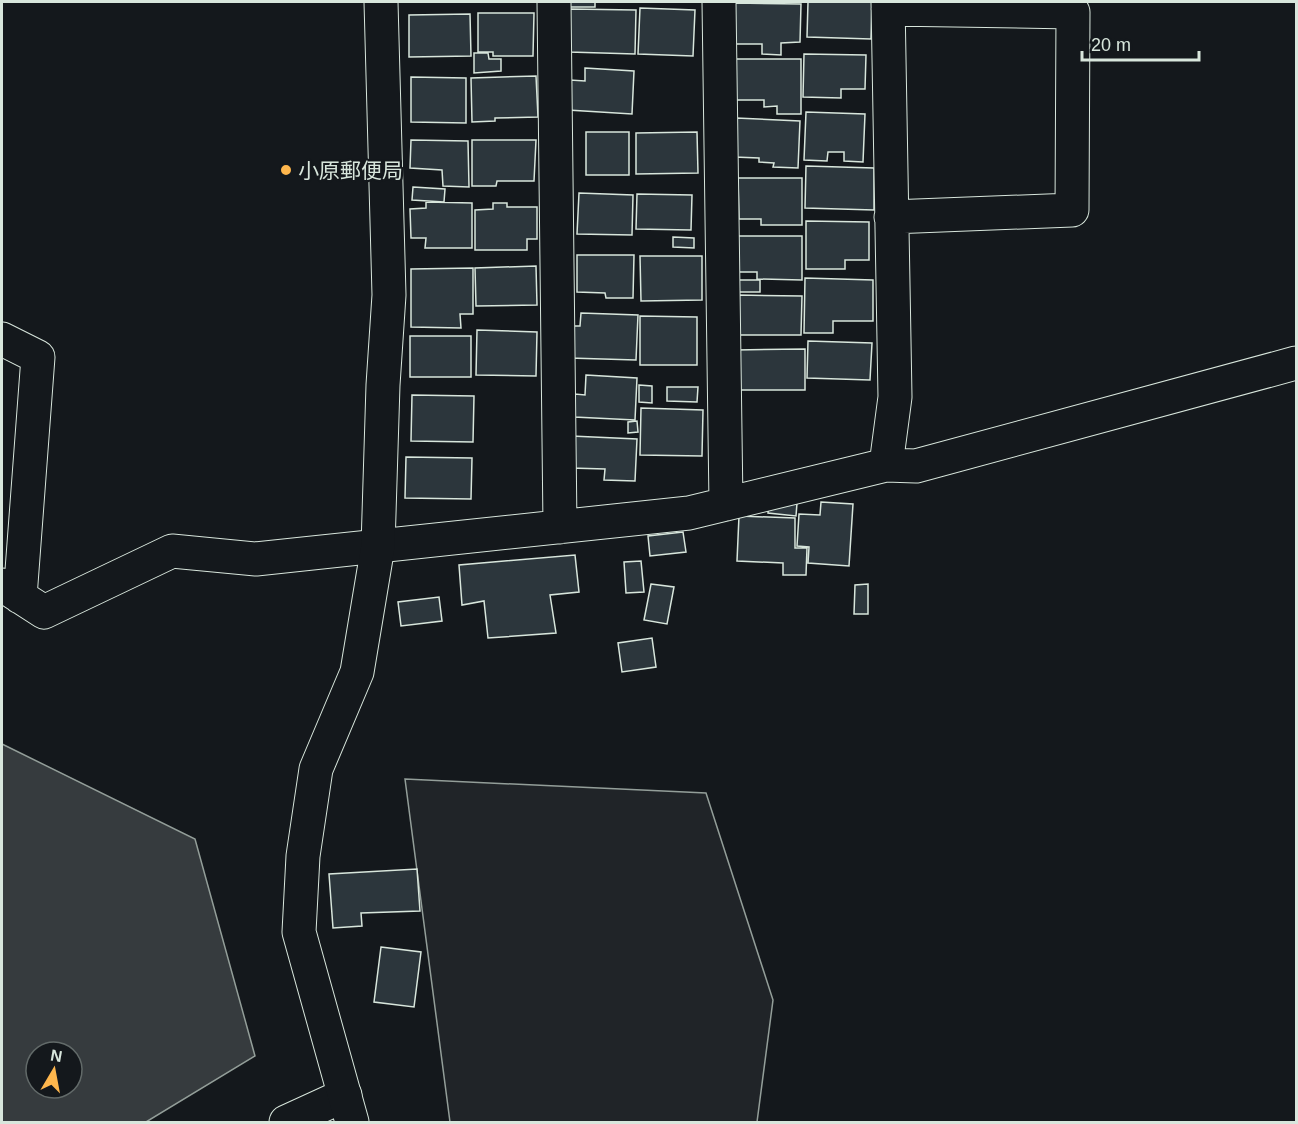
<svg xmlns="http://www.w3.org/2000/svg" width="1298" height="1124" font-family="Helvetica,'Noto Sans JP',sans-serif">
<style>
.green{fill:#202428;stroke:#939e99;stroke-width:1.5}
.water{fill:#363b3e;stroke:#939e99;stroke-width:1.5;fill-rule:evenodd}
.building{fill:#2c363c;stroke:#d8e6dc;stroke-width:1.5}
.lines{fill:none;stroke-linecap:round;stroke-linejoin:round}
.minor-casing{stroke:#d8e6dc;stroke-width:35}
.tertiary-casing{stroke:#d8e6dc;stroke-width:35}
.minor{stroke:#14181c;stroke-width:33}
.tertiary{stroke:#14181c;stroke-width:33}
.poi-dot{fill:#ffb74d;stroke:#14181c;stroke-width:2}
.labels{text-anchor:middle;dominant-baseline:central;stroke-width:4.5;stroke-linejoin:round;paint-order:stroke}
.poi-label{font-size:21px;fill:#d8e6dc;stroke:#14181c;text-anchor:start}
</style>
<rect width="100%" height="100%" fill="#14181c"/>
<path class="green" d="M405 779 706 793 773 1000 757 1122H450Z"/>
<path class="water" d="M2 744 195 839 255 1056 146 1122H2ZM36 1052H72V1088H36Z"/>
<path class="building" d="M570 2H595V7H570Z
M808 2H872L871 39 807 37Z
M734 3 801 4 800 42 781 43V55L762 54V44H733Z
M640 8 695 10 693 56 638 54Z
M570 9 636 10 635 54 569 52Z
M478 13H534L533 56H493V52H478Z
M470 14 471 56 409 57V15Z
M474 53H488L489 59H501V71L474 73Z
M804 54 866 55 865 89H841V98L803 97Z
M736 59H801V114H777V106L764 107V100H736Z
M585 68 634 71 632 114 568 110 570 80 585 81Z
M536 76 538 117 495 118V121L472 122 471 78Z
M411 77 466 78V123L411 122Z
M806 112 865 114 863 162 844 161V152H828L827 161 804 160Z
M736 118 800 121 798 168 773 167 774 163 759 162V158L734 157Z
M586 132H629V175H586Z
M697 132 698 173 636 174V133Z
M411 140 468 141 469 187 443 186 442 170 410 168Z
M472 140H536L534 181H497L496 186H472Z
M806 166 874 168V210L805 208Z
M738 178H802V225H761V219H739Z
M413 187 445 189 444 202 412 200Z
M579 193 633 195 632 235 577 234Z
M637 194 692 195 691 230 636 229Z
M426 202 472 203V248H425L426 238H411L410 209 426 208Z
M493 203H507V207H537V239H527V250H475V210L493 209Z
M806 221 869 222V260H845V269H806Z
M733 236H802V280L757 279V272H733Z
M673 237 694 238V248L673 247Z
M577 255H634L633 298H606L605 293 577 292Z
M640 256H702V300L641 301Z
M536 266 537 305 476 306 475 268Z
M473 268V314H460L461 328 411 327V269Z
M805 278 873 280V321H833V333H804Z
M737 280H760V292H737Z
M737 295 802 296 801 335H737Z
M581 313 638 315 636 360 569 358 570 326H580Z
M640 316 697 317V365H640Z
M477 330 537 332 536 376 476 375Z
M410 336H471V377H410Z
M808 341 872 343 870 380 807 378Z
M805 349V390H736V350Z
M586 375 637 378 635 420 574 417 575 394 585 395Z
M639 385 652 386V403L639 402Z
M667 387H698L697 402 667 401Z
M412 395 474 396 473 442 411 441Z
M641 408 703 410 702 456 640 455Z
M637 421 638 432 628 433V422Z
M571 436 637 439 635 481 604 480 605 469 570 468Z
M406 457 472 458 471 499 405 498Z
M769 502 797 503 796 516 768 513Z
M821 502 853 504 849 566 808 563 809 547 797 546 799 514 820 515Z
M739 516 795 518V548H807L806 575H783V563L737 561Z
M683 532 686 552 650 556 648 536Z
M575 555 579 592 550 595 556 633 488 638 484 601 462 605 459 565Z
M641 561 644 592 626 593 624 562Z
M651 584 674 587 667 624 644 620Z
M868 584V614H854L855 585Z
M439 597 442 621 401 626 398 602Z
M652 638 656 667 622 672 618 643Z
M417 869 420 911 361 913 362 926 333 928 329 874Z
M381 947 421 952 414 1007 374 1002Z"/>
<g class="lines">
<defs>
<path id="minor" d="M554 2 560 527
M719 2 726 504
M888 9 1073 12 1072 210 891 217
M2 339 38 357 20 597
M886 465 916 466 1296 363
M2 585 44 612 172 551 256 559 689 513 886 465 895 397 888 2
M286 1122 345 1095"/>
<path id="tertiary" d="M352 1122 299 932 303 856 316 769 357 672 378 546 383 385 389 295 381 2"/>
</defs>
<use href="#minor" class="minor-casing"/>
<use href="#tertiary" class="tertiary-casing"/>
<use href="#minor" class="minor"/>
<use href="#tertiary" class="tertiary"/>
</g>
<circle class="poi-dot" cx="286" cy="170" r="6"/>
<g class="labels">
<g class="poi-label">
<text x="298" y="170">小原郵便局</text>
</g>
</g>
<rect width="1298" height="1124" fill="none" stroke="#d8e6dc" stroke-width="6"/>
<g transform="translate(54 1070) rotate(10)"><circle r="28" fill="#14181c" stroke="#626a69" stroke-width="1.5"/>
<path d="M0-4.5L10 22L0 15L-10 22Z" fill="#ffb74d"/>
<text y="-9" font-size="16" font-weight="bold" text-anchor="middle" fill="#d8e6dc">N</text>
</g>
<path d="M1082 51v9h117v-9" fill="none" stroke="#d8e6dc" stroke-width="3"/>
<text x="1091" y="51" font-size="18" fill="#d8e6dc" stroke="#14181c" stroke-width="4.5" paint-order="stroke">20 m</text>
</svg>
